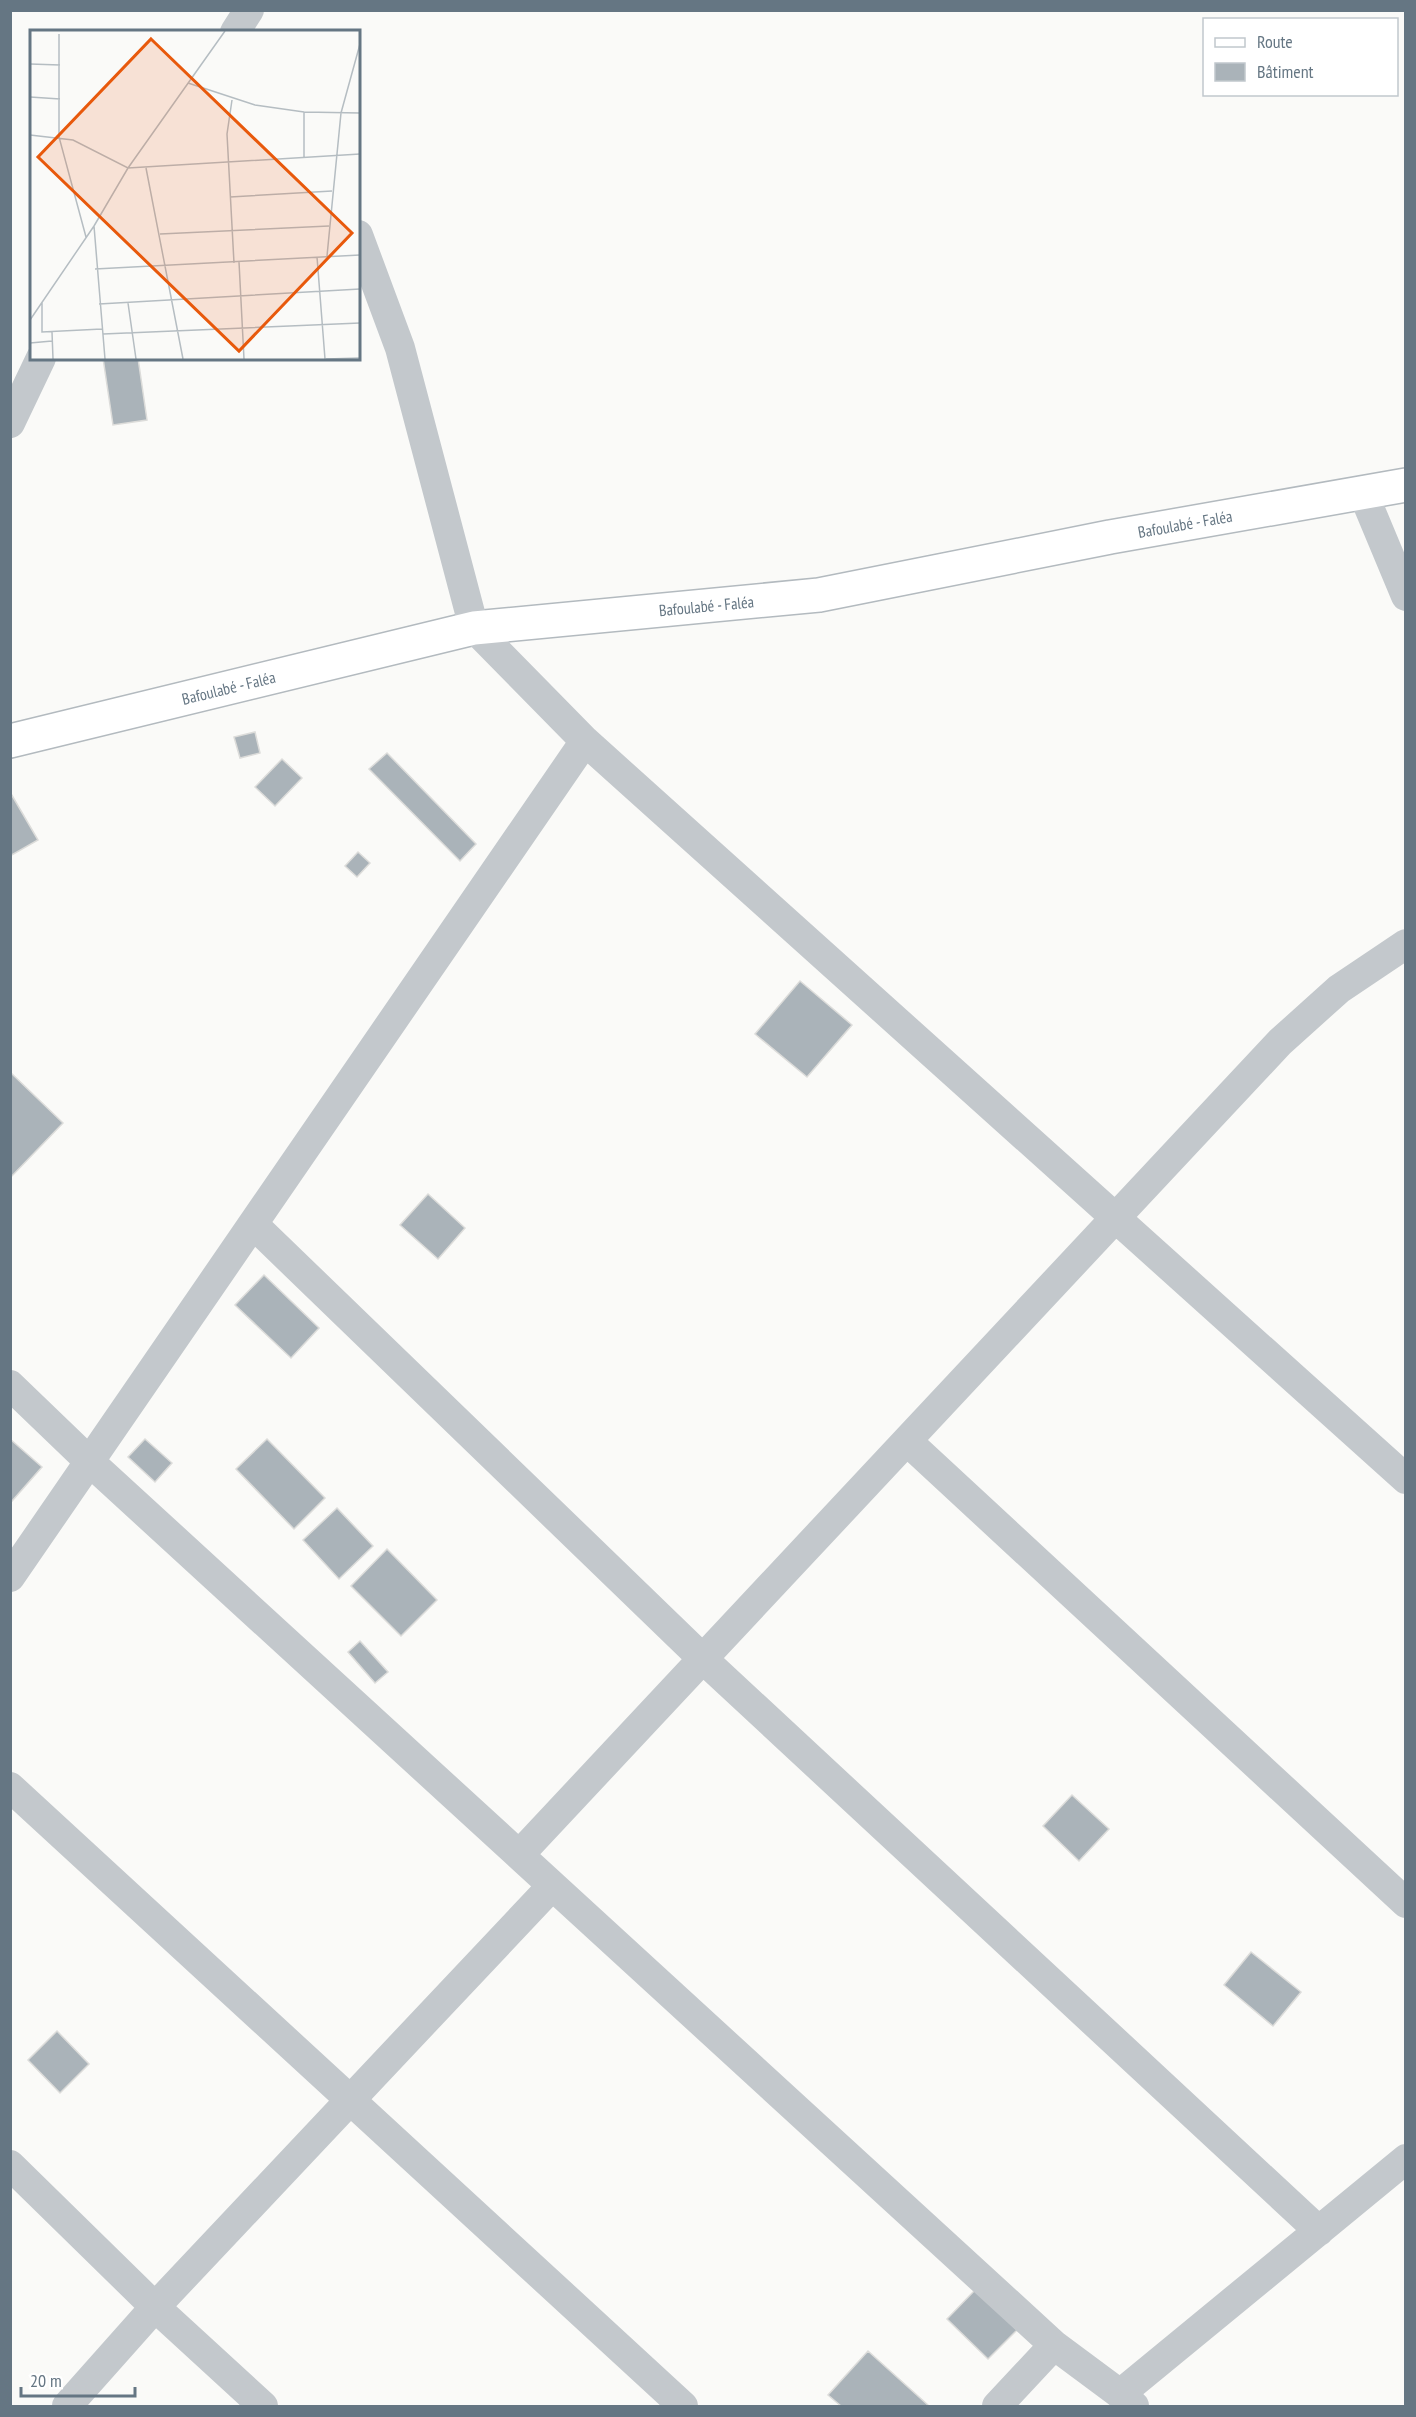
<svg xmlns="http://www.w3.org/2000/svg" width="1416" height="2417" font-family="'PT Sans Narrow',sans-serif">
<style>
.building{fill:#aab3b9;stroke:#dcdcda;stroke-width:1.5}
.lines{fill:none;stroke-linecap:round;stroke-linejoin:round}
.secondary-casing{stroke:#b3babf;stroke-width:36}
.street{stroke:#c3c8cc;stroke-width:30}
.secondary{stroke:#fff;stroke-width:33}
.labels{text-anchor:middle;dominant-baseline:central;stroke-width:6;stroke-linejoin:round;paint-order:stroke}
.street-label{font-size:16px;fill:#657683;stroke:#fff}
.inset-road{fill:none;stroke:#b5bdc2;stroke-width:1.5}
.view{fill:#e8590c;fill-opacity:0.15;stroke:#e8590c;stroke-width:3}
.inset-edge{fill:none;stroke:#657683;stroke-width:3}
</style>
<rect width="100%" height="100%" fill="#fafaf8"/>
<path class="building" d="M103 358H138L147 420 113 425Z
M255 732 260 753 240 758 234 737Z
M387 753 476 844 460 861 369 769Z
M282 759 302 778 275 806 255 787Z
M10 792 38 840 10 856Z
M358 852 370 863 357 877 345 866Z
M800 981 852 1025 807 1077 755 1034Z
M10 1072 63 1123 10 1178Z
M428 1194 465 1228 438 1259 400 1225Z
M264 1275 319 1328 291 1358 235 1305Z
M10 1439 42 1467 12 1501 10 1500Z
M145 1439 172 1463 155 1482 128 1457Z
M267 1439 325 1498 294 1529 236 1469Z
M337 1508 373 1546 339 1579 303 1540Z
M387 1549 437 1600 401 1636 351 1586Z
M360 1641 388 1672 375 1683 348 1652Z
M1072 1795 1109 1829 1079 1861 1043 1826Z
M1251 1952 1301 1992 1273 2026 1224 1985Z
M57 2031 89 2064 60 2093 28 2060Z
M976 2289 1017 2330 988 2359 947 2319Z
M868 2351 929 2406H841L828 2395Z"/>
<g class="lines">
<defs>
<g id="secondary">
<path id="s1" d="M10 741 474 628 819 595 1110 537 1406 485"/>
</g>
</defs>
<use href="#secondary" class="secondary-casing"/>
<path class="street" d="M235 32 249 10
M358 235 400 348 474 628 585 741 1406 1479
M10 423 41 358
M1363 493 1406 596
M253 1224 703 1659 1319 2231
M10 1385 90 1462 1054 2345 1120 2394 1134 2406
M907 1441 1406 1903
M10 1577 585 741
M10 1787 683 2406
M519 1855 1280 1042 1339 989 1406 944
M10 2165 155 2307 263 2406
M1120 2394 1406 2159
M67 2406 155 2307 552 1886
M997 2406 1054 2345"/>
<use href="#secondary" class="secondary"/>
</g>
<g class="labels">
<g class="street-label">
<text stroke="none"><textPath href="#s1" startOffset="1197">Bafoulabé - Faléa</textPath></text>
<text stroke="none"><textPath href="#s1" startOffset="711">Bafoulabé - Faléa</textPath></text>
<text stroke="none"><textPath href="#s1" startOffset="225">Bafoulabé - Faléa</textPath></text>
</g>
</g>
<g transform="translate(30 30)">
<rect width="330" height="330" fill="#fafaf8"/>
<path class="inset-road" d="M29 4V107L56 207M0 34 30 35M158 53 225 75 274 82 330 83M0 67 30 69M202 70 197 104 204 233M0 105 43 110 98 138 330 124M274 127V82M116 138 153 329M200 167 302 161M64 196 75 329M130 204 299 196M297 226 311 83 330 14M287 227 295 329M209 232 214 329M65 239 330 225M12 272V302L72 299M98 273 106 329M69 274 330 259M0 290 64 196 98 138 195 1M22 302 23 329M73 304 330 293M0 313 22 311M296 329 330 328"/>
<path class="view" d="M121 9 322 203 209 321 8 127Z"/>
<rect width="330" height="330" class="inset-edge"/>
</g>
<rect width="1416" height="2417" fill="none" stroke="#657683" stroke-width="24"/>
<rect x="1203" y="18" width="195" height="78" fill="#ffffff" stroke="#c1c8cd" stroke-width="1.5"/>
<rect x="1215" y="38" width="30" height="9" fill="#ffffff" stroke="#c1c8cd" stroke-width="1.5"/>
<text x="1257" y="48" font-size="18" fill="#657683">Route</text>
<rect x="1215" y="63" width="30" height="18" fill="#aab3b9" stroke="#c1c8cd" stroke-width="1.5"/>
<text x="1257" y="78" font-size="18" fill="#657683">Bâtiment</text>
<path d="M21 2387v9h114v-9" fill="none" stroke="#657683" stroke-width="3"/>
<text x="30" y="2387" font-size="18" fill="#657683" stroke="#ffffff" stroke-width="4.5" paint-order="stroke">20 m</text>
</svg>
